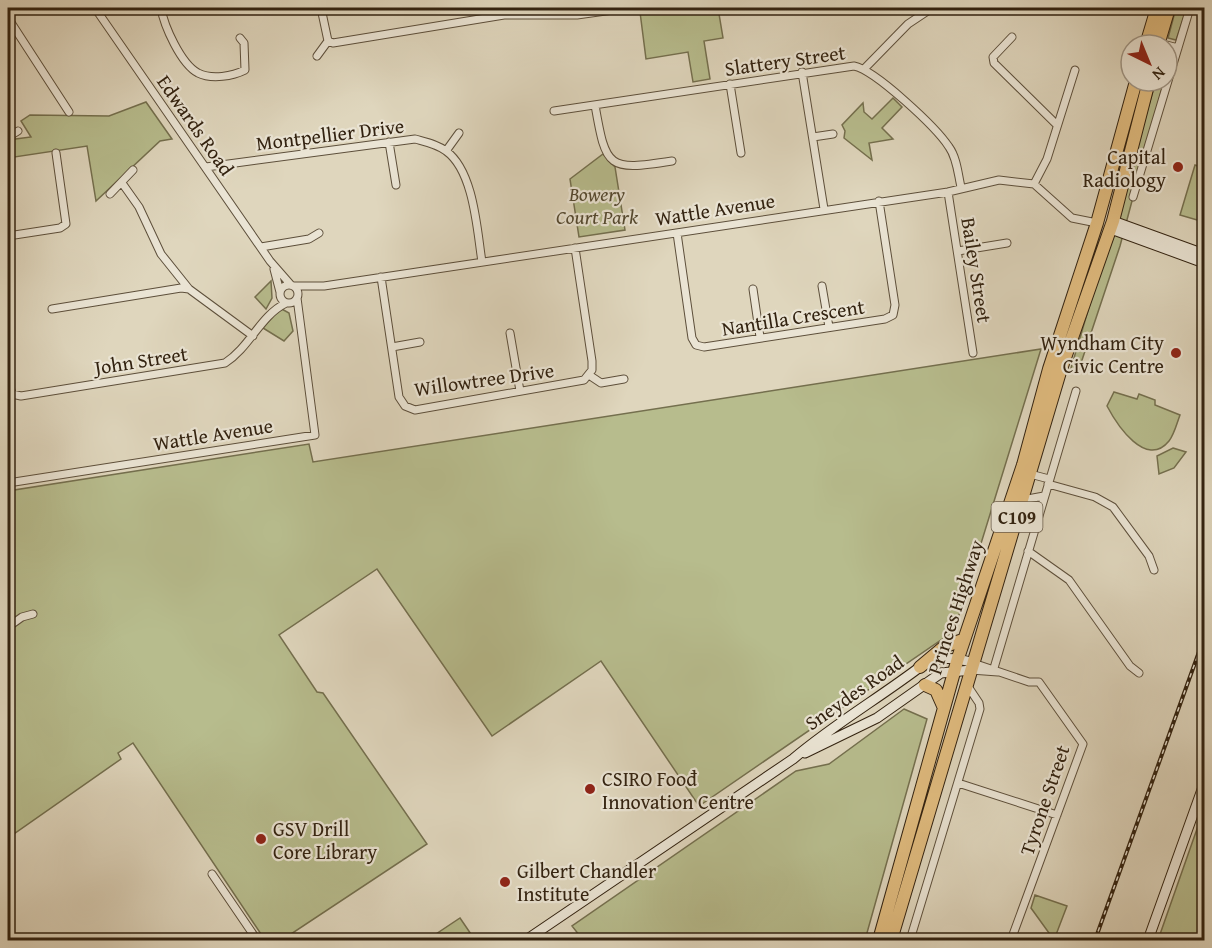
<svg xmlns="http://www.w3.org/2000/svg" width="1212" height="948" font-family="'Gentium Book Plus',serif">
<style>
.green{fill:#b7bc8d;stroke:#746f4e;stroke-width:1.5}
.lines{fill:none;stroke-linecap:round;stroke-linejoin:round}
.street-casing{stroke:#5d4f3b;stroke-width:9}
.secondary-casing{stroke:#322210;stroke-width:11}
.highway-casing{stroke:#322210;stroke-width:14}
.street{stroke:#eae4d4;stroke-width:7}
.secondary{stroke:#eae4d4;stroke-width:9}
.highway{stroke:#e0bb7e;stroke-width:12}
.rail-casing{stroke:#322210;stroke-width:4}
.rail{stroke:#eae4d4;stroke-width:1.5;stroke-dasharray:4.5;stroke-linecap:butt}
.poi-dot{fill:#8f2418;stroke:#eae4d4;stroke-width:2}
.labels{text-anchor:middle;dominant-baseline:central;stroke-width:4.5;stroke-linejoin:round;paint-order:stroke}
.shield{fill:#eae4d4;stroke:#695c4b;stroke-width:1.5}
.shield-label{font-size:18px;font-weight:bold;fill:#322210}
.street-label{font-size:20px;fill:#322210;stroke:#eae4d4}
.poi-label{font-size:20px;fill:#322210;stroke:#eae4d4;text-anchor:start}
.park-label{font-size:20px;font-style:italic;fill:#53482f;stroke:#eae4d4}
</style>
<rect width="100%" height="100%" fill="#dfd6bd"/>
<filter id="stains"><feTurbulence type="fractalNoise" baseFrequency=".00333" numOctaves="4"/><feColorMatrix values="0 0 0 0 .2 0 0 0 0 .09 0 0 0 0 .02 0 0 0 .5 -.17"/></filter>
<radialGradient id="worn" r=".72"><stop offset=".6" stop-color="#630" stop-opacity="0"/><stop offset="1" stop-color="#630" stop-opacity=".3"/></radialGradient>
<path class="green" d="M668 8H718L723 38 704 41 710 79 693 82 688 52 646 59 640 12Z
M1176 8H1187L1176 40 1168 38Z
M1156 81H1164L1120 246 1079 369 1075 373 1071 368Z
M893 98 902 107 882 128 893 139 869 143 872 160 844 138 845 131 842 125 863 103 864 112 872 119Z
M146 102 172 139 160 141 96 201 87 146 8 158V140L31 137 21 121 30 115 109 116Z
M603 154 615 167 625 230 579 237 570 179Z
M1195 165 1204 168V222L1180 215Z
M271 281 272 298 266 309 255 297Z
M280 308 289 313 293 331 284 341 263 328Z
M1041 349 954 631 699 806 601 661 492 736 377 569 279 635 317 692 323 693 427 844 282 940H265L133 743 118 753 121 759 8 838V491L309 444 313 462Z
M1114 392 1137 399 1139 394 1155 400V405L1180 415C1177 423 1174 435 1169 441 1146 469 1117 425 1107 406Z
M1173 448 1186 452 1174 468 1159 474 1157 456Z
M904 709 927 719 865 940H583L572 926 796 771 829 764Z
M1204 809V940H1158Z
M1035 895 1067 906 1054 940 1031 908Z
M460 918 475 940H427Z"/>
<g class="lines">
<defs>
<path id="street" d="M95 8 270 261 291 285
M161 8C164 26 181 64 198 73 212 80 233 76 245 70L244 43 240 38
M321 8 328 41 333 43 504 15H577L627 8
M8 18 69 112
M1012 37 993 57 994 63 1056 124
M1159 43 1178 48
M317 56 328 41
M865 68 908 24 932 8
M802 72 824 209
M730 84 741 153
M595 105C606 169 608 171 672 161
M554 111 854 66C875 70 936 127 949 147 957 158 958 174 961 187
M8 137 18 131
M813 137 833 134
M389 142 396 185
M446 151 459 133
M206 167 415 139C426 142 437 144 446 151 474 171 477 230 482 262
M122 183 139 207 161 254 189 289
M1034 184 1047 159 1075 70
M948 192 973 353
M110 194 133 170
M1133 197 1190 8
M677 233 692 338 696 345 704 347 885 319 893 315 895 305 879 201
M8 236 60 228 66 224 56 153
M261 247 309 239 319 233
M958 251 1007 243
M274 269 280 292
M381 277 399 397 405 406 415 410 584 380 592 370V361L575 248
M280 294a9 9 0 1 1 18 0a9 9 0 1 1-18 0Z
M294 286H324L948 192 999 180 1034 184 1072 218 1097 223
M822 286 829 327
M753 289 760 337
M52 309 181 288 189 289 253 336
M510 333 520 391
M392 347 420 342
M589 375 601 383 624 379
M8 380 12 394 21 396 225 363C250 347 260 316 286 303
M1030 474 1049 479
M8 483 315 435 297 298
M1048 484 1095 497 1113 507 1149 556 1154 570
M1022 500 1044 496
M1028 551 1069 580 1130 666 1139 673
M8 627 22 617 33 614
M973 663 1029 682H1039L1083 744 1011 940
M994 668 1076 391
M971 670 998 672
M958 783 1057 815
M212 874 257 940
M910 940 980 709 979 703 967 685"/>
<path id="secondary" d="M1113 221 1204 254
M1111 229 1204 263
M805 753 877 718 941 673 971 670
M526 940 793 759C833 725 879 698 920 667 938 656 954 657 973 663
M1148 940 1204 784"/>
<path id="highway" d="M1146 45 1157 8
M1158 45 1169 8
M920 667 945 646 963 640
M925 685 936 690 944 708
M879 940 958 658 1023 465 1049 369 1097 223 1136 81
M891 940 1060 372 1113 221 1149 81"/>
</defs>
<use href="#street" class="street-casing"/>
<use href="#secondary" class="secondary-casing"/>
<use href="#highway" class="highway-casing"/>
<use href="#street" class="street"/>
<use href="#secondary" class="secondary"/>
<use href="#highway" class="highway"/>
<defs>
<path id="rail" d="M1095 940 1204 638"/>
</defs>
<use href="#rail" class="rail-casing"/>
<use href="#rail" class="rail"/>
</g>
<g class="poi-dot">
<circle cx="1178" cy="167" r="6"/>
<circle cx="1176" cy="353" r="6"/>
<circle cx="590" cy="789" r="6"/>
<circle cx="261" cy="839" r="6"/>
<circle cx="505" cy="882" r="6"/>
</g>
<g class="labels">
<rect class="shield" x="991.5" y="502" width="51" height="30" rx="4.5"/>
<g class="shield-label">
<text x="1017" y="517">C109</text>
</g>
<g class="street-label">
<text transform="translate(785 60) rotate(-8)">Slattery Street</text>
<text transform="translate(196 125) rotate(55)">Edwards Road</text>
<text transform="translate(330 134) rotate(-7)">Montpellier Drive</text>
<text transform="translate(715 209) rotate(-9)">Wattle Avenue</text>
<text transform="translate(977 270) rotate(81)">Bailey Street</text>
<text transform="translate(793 317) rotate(-9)">Nantilla Crescent</text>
<text transform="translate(141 360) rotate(-9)">John Street</text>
<text transform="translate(484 379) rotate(-8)">Willowtree Drive</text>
<text transform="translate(213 434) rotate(-9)">Wattle Avenue</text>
<text transform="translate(955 607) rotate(-72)">Princes Highway</text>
<text transform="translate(854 692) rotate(-35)">Sneydes Road</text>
<text transform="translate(1044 800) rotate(-71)">Tyrone Street</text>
</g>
<g class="poi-label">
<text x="1166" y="156" text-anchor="end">Capital<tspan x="1166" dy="23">Radiology</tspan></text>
<text x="1164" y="342" text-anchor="end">Wyndham City<tspan x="1164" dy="23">Civic Centre</tspan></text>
<text x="602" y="778">CSIRO Foođ<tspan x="602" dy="23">Innovation Centre</tspan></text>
<text x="273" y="828">GSV Drill<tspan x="273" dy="23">Core Library</tspan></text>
<text x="517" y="870">Gilbert Chandler<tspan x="517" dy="23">Institute</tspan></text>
</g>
<g class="park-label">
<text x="597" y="193">Bowery<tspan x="597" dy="23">Court Park</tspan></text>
</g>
</g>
<rect width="1212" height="948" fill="none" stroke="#dfd6bd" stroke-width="30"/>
<rect x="9" y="9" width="1194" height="930" fill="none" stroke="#322210" stroke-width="3"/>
<rect x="15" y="15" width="1182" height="918" fill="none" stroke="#322210" stroke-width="1.5"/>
<g transform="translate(1149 63) rotate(137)"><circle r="28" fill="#eae4d4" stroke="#a09686" stroke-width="1.5"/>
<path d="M0-4.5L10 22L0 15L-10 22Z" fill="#8f2418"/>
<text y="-9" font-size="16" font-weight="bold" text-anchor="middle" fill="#322210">N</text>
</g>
<rect width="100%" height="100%" filter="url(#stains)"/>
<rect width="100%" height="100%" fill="url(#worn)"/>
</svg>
